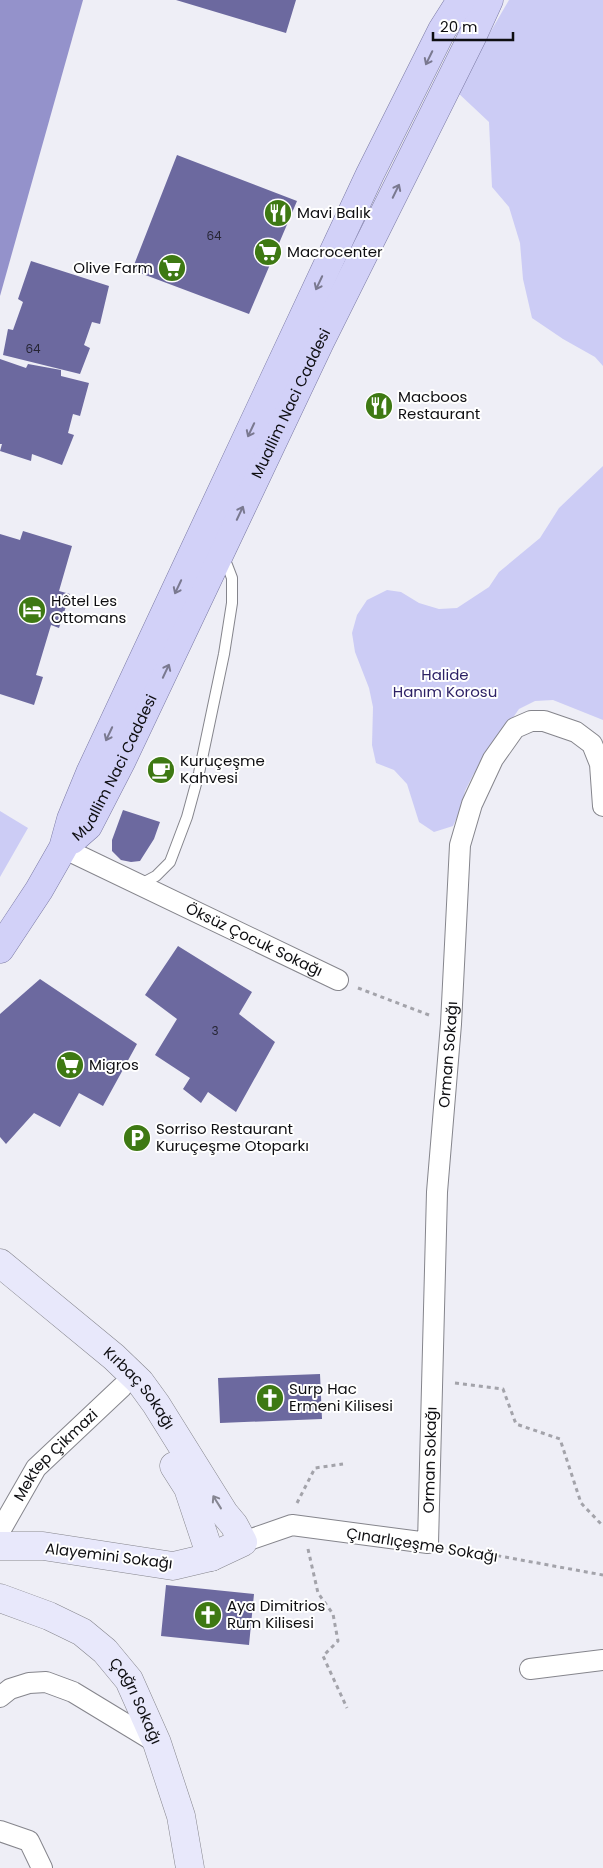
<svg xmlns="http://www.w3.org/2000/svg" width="603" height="1868" font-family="Poppins,sans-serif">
<rect width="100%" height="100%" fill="#eeeef6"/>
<path fill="#ccccf5" d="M509,0H603V366L595,357L563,339L532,318L523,279L520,243L509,207L492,187L489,122L456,91Z
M603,466V720L553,700L535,701L519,709L473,775L465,791L461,809L453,826L434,832L419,822L407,784L394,770L376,763L372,745L373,707L369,688L355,652L352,633L357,615L367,600L387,590L401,592L419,603L439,609L457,608L489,587L499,572L540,538L559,508Z
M0,811L28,828L0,877Z"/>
<path fill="#9492cb" d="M0,0H83L0,296Z"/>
<path fill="#6c699f" d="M176,0H296L286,33Z
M177,155L297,201L249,314L132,270Z
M31,261L109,286L100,324L92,322L84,345L90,348L80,374L3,355L8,329L13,330L23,302L18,299Z
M0,359L26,368L28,364L61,370V376L89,383L80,416L73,414L68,433L74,435L62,465L32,454L31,461L0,451L2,444H0Z
M23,531L72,546L59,591L70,594L59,628L51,625L36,675L43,677L34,705L0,694V534L20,540Z
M123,810L160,822L154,839L140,861L131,862L121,860L112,851V840Z
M178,946L252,992L239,1014L275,1042L236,1112L208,1092L201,1103L183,1089L190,1078L155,1055L177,1019L145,995Z
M40,979L137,1044L103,1106L79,1093L60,1127L34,1113L6,1144L0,1137V1014Z
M320,1374L322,1419L220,1423L218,1378Z
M166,1585L254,1594L249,1645L161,1636Z"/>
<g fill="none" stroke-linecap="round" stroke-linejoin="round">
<defs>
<path id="lane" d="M139,885L156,876L170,862L187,817L199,773L224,654L232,603V578L227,565L220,557"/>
<g id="street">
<path id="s1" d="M63,848L338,980"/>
<path id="s2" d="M0,1531L36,1468L122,1387"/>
<path id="s3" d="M243,1542L292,1525L428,1543L437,1192L451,1024L460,845L472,804L493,759L515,728L531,721H544L576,732L592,744L600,764L603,806"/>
<path d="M530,1669L603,1660"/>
<path d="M0,1697L10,1689L29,1683L46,1682L73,1692L157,1743"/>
<path d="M0,1831L29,1841L42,1868"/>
</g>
<g id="secondary">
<path id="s4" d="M0,1263L114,1357L140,1382L156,1404L224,1513L234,1525L243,1542L211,1557L173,1566L43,1546H0"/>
<path d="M174,1466L188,1488L211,1557"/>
<path id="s5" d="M0,1598L49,1616L82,1632L105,1651L129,1680L157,1743L181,1816L190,1868"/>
</g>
<g id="primary">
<path id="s6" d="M72,840L88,826L122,760L320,342L473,35L489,0"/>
<path d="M0,949L39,890L63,848L71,819L90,773L370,174L442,30L461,0"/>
</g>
</defs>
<use href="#lane" stroke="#85858c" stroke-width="12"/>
<use href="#street" stroke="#85858c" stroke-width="22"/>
<use href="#secondary" stroke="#85858c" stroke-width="29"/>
<use href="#primary" stroke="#7a79a4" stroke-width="29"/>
<path stroke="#a3a3aa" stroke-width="3" stroke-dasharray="4 4" stroke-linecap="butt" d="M358,988L429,1015
M455,1383L503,1389L516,1424L560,1439L581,1503L603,1526
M297,1503L315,1468L343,1464
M450,1547L603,1575
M308,1549L318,1593L333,1614L338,1641L323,1656L347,1708"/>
<use href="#lane" stroke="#fff" stroke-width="10"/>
<use href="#street" stroke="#fff" stroke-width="20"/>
<use href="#secondary" stroke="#e8e8fb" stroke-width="28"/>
<use href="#primary" stroke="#d2d1f8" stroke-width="28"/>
</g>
<defs><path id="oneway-shaft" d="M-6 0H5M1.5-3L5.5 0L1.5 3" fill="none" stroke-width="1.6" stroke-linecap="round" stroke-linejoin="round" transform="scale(1.25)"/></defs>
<g stroke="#7a7990">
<use href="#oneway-shaft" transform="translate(429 58) rotate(116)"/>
<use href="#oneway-shaft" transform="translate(396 191) rotate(-64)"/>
<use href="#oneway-shaft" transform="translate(319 283) rotate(115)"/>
<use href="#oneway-shaft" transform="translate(251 430) rotate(115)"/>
<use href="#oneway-shaft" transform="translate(240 513) rotate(-65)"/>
<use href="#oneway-shaft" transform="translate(178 587) rotate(115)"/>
<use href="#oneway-shaft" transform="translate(166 671) rotate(-65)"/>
<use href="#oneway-shaft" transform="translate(109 734) rotate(115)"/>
</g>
<use stroke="#868692" href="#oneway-shaft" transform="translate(217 1502) rotate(-122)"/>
<defs>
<symbol id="restaurant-disc" viewBox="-11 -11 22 22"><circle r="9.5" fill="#3e7913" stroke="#fff"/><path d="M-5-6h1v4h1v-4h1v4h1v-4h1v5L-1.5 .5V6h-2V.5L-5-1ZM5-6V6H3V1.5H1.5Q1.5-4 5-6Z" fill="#fff"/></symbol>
<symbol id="supermarket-disc" viewBox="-11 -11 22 22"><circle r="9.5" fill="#3e7913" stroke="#fff"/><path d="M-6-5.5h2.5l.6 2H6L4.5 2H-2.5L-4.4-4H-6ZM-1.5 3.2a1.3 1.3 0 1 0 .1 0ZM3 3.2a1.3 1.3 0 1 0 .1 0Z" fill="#fff"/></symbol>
<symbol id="hotel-disc" viewBox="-11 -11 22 22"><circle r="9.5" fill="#3e7913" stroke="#fff"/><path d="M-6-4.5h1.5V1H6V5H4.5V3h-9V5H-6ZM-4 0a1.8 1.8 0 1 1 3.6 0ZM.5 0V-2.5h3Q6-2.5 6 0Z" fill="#fff"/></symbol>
<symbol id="cafe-disc" viewBox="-11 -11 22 22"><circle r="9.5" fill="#3e7913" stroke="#fff"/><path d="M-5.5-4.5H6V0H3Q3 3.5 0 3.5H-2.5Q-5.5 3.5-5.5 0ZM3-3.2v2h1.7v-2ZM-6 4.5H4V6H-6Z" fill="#fff"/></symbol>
<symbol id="parking-disc" viewBox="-11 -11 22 22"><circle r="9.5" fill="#3e7913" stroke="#fff"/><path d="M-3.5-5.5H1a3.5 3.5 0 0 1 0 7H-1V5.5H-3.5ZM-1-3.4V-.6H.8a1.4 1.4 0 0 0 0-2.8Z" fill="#fff"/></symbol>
<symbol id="church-disc" viewBox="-11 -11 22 22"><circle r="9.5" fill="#3e7913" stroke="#fff"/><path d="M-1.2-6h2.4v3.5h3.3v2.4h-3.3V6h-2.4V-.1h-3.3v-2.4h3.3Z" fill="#fff"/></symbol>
</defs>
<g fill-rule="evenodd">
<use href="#restaurant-disc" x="262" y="197" width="32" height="32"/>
<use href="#supermarket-disc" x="252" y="236" width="32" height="32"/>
<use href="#supermarket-disc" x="156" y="252" width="32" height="32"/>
<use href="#restaurant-disc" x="363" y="390" width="32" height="32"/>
<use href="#hotel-disc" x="16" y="594" width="32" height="32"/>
<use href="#cafe-disc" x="145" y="754" width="32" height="32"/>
<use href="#supermarket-disc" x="54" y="1049" width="32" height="32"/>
<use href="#parking-disc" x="121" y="1122" width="32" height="32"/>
<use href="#church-disc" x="254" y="1382" width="32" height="32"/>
<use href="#church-disc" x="192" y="1599" width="32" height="32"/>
</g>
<g text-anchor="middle" stroke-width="4" stroke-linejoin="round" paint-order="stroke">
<g font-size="12" fill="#262534">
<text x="214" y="240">64</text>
<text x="33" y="353">64</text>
<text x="215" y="1035">3</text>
</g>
<g font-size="15" fill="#0e0e11" stroke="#fff" text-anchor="start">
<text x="297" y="218">Mavi Balık</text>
<text x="287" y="257">Macrocenter</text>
<text x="153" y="273" text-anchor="end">Olive Farm</text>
<text x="398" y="402">Macboos<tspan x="398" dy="17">Restaurant</tspan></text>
<text x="51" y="606">Hôtel Les<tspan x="51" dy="17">Ottomans</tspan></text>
<text x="180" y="766">Kuruçeşme<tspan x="180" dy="17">Kahvesi</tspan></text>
<text x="89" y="1070">Migros</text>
<text x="156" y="1134">Sorriso Restaurant<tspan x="156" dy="17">Kuruçeşme Otoparkı</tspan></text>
<text x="289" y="1394">Surp Hac<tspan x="289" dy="17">Ermeni Kilisesi</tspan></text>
<text x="227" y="1611">Aya Dimitrios<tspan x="227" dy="17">Rum Kilisesi</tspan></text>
</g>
<g font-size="15" fill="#0e0e11" stroke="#fff">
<text dy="5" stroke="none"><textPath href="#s6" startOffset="490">Muallim Naci Caddesi</textPath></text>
<text dy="5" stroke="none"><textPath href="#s6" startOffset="85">Muallim Naci Caddesi</textPath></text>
<text dy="5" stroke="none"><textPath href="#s1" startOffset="212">Öksüz Çocuk Sokağı</textPath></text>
<text dy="5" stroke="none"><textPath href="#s3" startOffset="678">Orman Sokağı</textPath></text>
<text dy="5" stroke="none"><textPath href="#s4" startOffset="188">Kırbaç Sokağı</textPath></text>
<text dy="5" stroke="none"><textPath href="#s2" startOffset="95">Mektep Çikmazi</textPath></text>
<text dy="5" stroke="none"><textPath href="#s3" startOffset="272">Orman Sokağı</textPath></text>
<text transform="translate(422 1545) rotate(9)" y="5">Çınarlıçeşme Sokağı</text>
<text transform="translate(109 1556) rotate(7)" y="5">Alayemini Sokağı</text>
<text dy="5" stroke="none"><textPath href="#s5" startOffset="178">Çağrı Sokağı</textPath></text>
</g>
<g font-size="15" fill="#2e2266" stroke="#fff">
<text x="445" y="680">Halide<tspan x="445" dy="17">Hanım Korosu</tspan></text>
</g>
</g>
<path d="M433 32v8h80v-8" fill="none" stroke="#0e0e11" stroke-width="2.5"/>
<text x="440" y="32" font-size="15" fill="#0e0e11" stroke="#ffffff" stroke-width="4" paint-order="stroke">20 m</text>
</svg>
